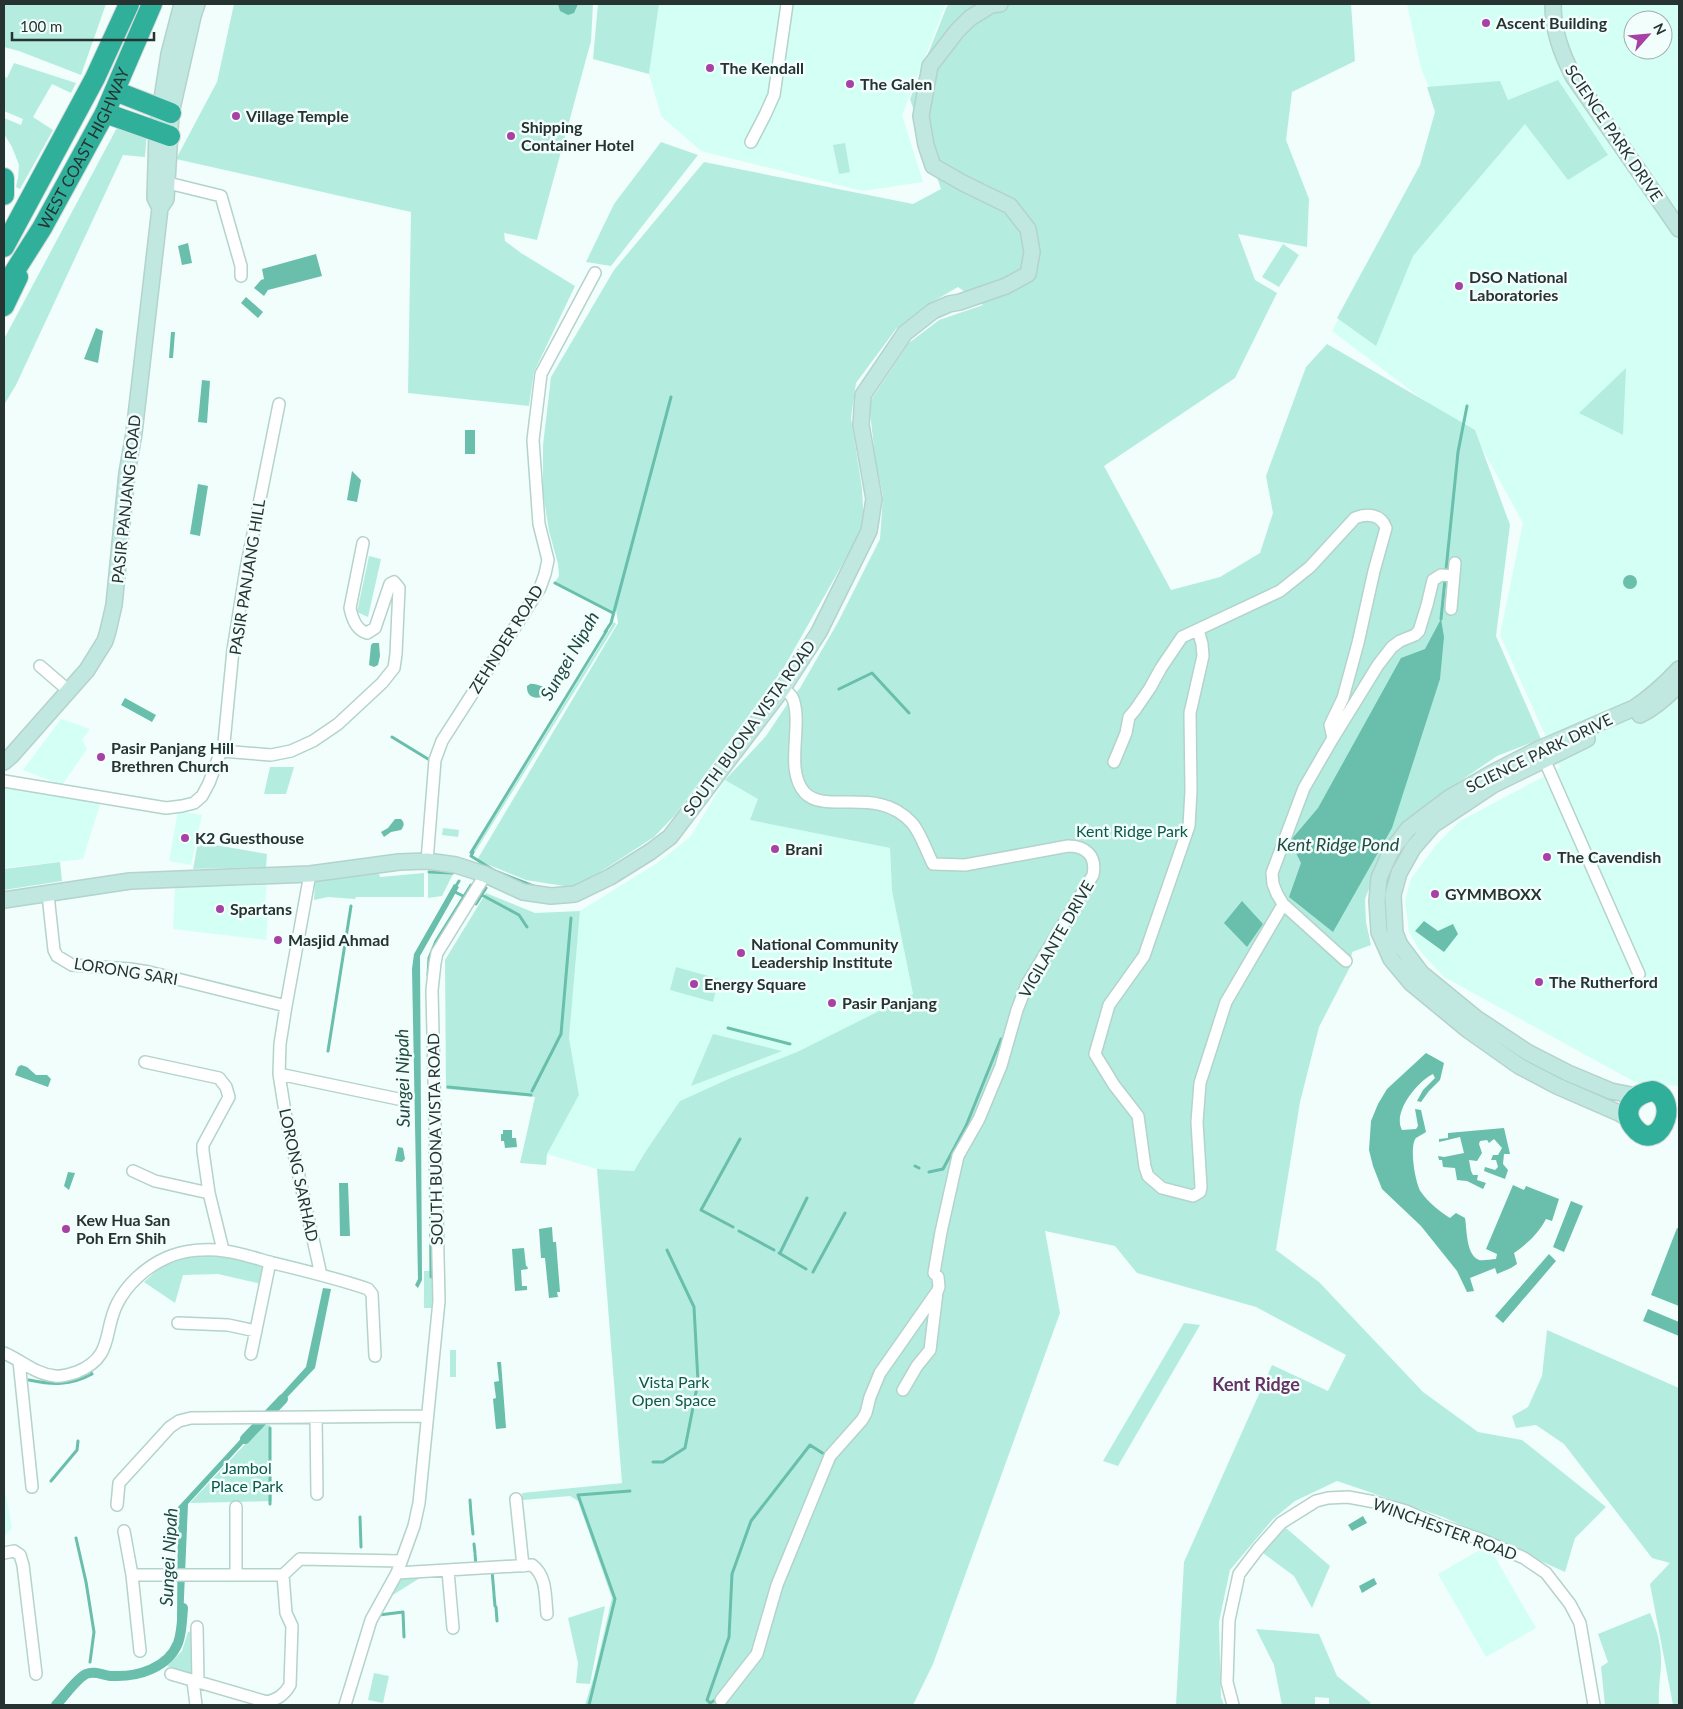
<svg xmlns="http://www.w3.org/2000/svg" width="1683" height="1709" font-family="Lato,sans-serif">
<rect width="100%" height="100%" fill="#f1fefb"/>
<path fill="#d4fff4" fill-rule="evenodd" d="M659,4H946L902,115L923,182L863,191L701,151L661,116L649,74Z
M1407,4H1679V1086L1635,1082L1444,977L1420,951L1409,932L1405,900L1411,879L1436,845L1460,821L1560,768L1500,635L1523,523L1478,441L1332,331L1433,146L1439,110L1421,68ZM1633,20H1663V50H1633Z
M61,719L90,729L82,740L87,749L62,785L23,770Z
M725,780L759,799L751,820L890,848L892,891L913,994L797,1052L733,1077L634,1171L597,1169L547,1154L579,1094L569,1038L580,911L657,863L690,837Z
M4,783L101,801L83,859L4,868Z
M178,811L202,815L191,865L169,861Z
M267,885L265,903L269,905L266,940L173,929L175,888Z
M4,1495H6L12,1528L4,1537Z
M1488,1545L1536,1628L1486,1657L1438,1574Z"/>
<path fill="#b4eddf" d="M4,4H106L81,75L19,51L4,47Z
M234,4H593L591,41L537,240L504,233L505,241L521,253L575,286L534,372L529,406L408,393L411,212L176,159L217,82Z
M598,4H659L649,74L593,59Z
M951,4H1351L1355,61L1292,92L1286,140L1309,199L1307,247L1238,234L1255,280L1277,293L1235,378L1104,466L1171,590L1220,577L1260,553L1273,513L1266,476L1306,367L1327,344L1475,430L1510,525L1496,636L1541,739L1497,756L1434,799L1387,843L1365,899L1366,922L1371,945L1352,952L1350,967L1319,1027L1300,1102L1276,1250L1319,1282L1423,1392L1478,1432L1522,1440L1606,1507L1575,1538L1565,1572L1443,1517L1337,1481L1295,1501L1273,1519L1230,1570L1219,1622L1221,1697L1224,1705H1176L1184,1562L1272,1365L1328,1391L1346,1355L1256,1307L1137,1273L1115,1246L1045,1231L1060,1313L933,1664L913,1705H585L594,1676L612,1598L578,1501L570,1496L523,1500L522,1493L623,1483H622L597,1169L634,1171L646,1151L680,1101L733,1077L797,1052L913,994L892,891L890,848L750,820L758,799L725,780L766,736L792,697L800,688L838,622L880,539L883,496L875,457L869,403L909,343L939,320L983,305L958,287L927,305L896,329L856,383L851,418L862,488L864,526L783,669L675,815L654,837L591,878L570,887L526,880L477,860L618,623L615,603L613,611H610L555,582L559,576L558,564L549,531L543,493V445L551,377L614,270L704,162L913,204L941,189L910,99L947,6Z
M14,63L76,83L71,93L52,84L33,117L53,130L20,189L16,187L18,178L19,165L12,147L4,134V118L21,125L23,119L4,111V76L7,78Z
M1558,80L1608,155L1568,180L1525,124L1413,256L1376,346L1337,318L1420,165L1435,112L1427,87L1500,81L1508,100Z
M120,122L147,130L145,157L123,155L16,385L4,405V339Z
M661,142L698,155L611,266L586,262L614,204Z
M845,143L850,172L839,174L833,145Z
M1283,244L1299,255L1279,287L1262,277Z
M1626,368L1623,435L1579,413Z
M369,556L381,559L368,617L357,612Z
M614,622L616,624L472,857L471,856Z
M270,767H294L286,794H264Z
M443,828L459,830L458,837L442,835Z
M198,842L267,854L266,867L193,869Z
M60,862L62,881L4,890V869Z
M379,873L380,877L424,873V897H356L355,899L328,897L314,900L315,881Z
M428,873L453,874L442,896L428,898Z
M486,893L535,913L580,911L569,1038L579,1095L547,1154L546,1165L520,1163L535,1097L446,1089L445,960Z
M676,967L719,979L713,1002L670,990Z
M713,1034L782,1051L691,1086Z
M227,1254L266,1265L262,1284L218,1274L183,1275L175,1303L144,1282L164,1264L193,1255Z
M424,1271H433L432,1308H424Z
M1184,1323L1200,1325L1118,1466L1103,1461Z
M1547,1330L1679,1388V1704L1673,1705L1650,1584L1670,1563L1652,1558L1564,1444L1536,1425L1516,1428L1512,1416L1528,1407L1542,1376Z
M450,1350H456V1377H450Z
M263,1425H270L272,1501L190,1503Z
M1286,1528L1330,1566L1312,1608L1294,1576L1263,1553Z
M423,1576L388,1598L399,1577Z
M605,1606L590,1684L576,1683L578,1663L568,1618Z
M1650,1613C1657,1630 1662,1647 1661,1666C1660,1680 1658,1692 1659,1705H1605L1601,1667L1608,1662L1598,1634Z
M1256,1629L1319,1634L1337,1676L1371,1703L1367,1705H1329V1698L1315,1697V1705H1282L1274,1665Z
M194,1631L195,1675L167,1666L182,1651L188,1632Z
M374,1673L389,1676L383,1703L368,1700Z"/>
<path fill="#69beac" d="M558,4H578L574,13L568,15L560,11Z
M188,243L192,263L182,265L178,246Z
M316,254L322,276L268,290L264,296L254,288L261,280L264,279L262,269Z
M246,297L263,312L258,318L241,303Z
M96,328L103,331L98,363L84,359Z
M171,332H175L173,358H169Z
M202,380L210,381L207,423L198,422Z
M465,430H475V454H465Z
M352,471L361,480L357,502L347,500Z
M198,484L208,486L200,536L190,534Z
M1623 582a7 7 0 1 1 14 0a7 7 0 1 1-14 0Z
M1441,619L1444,637L1440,679L1392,828L1333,932L1289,897L1301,863L1290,841L1318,808L1401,658L1425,649Z
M606,629L608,631L472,854L469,853Z
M373,643H379L380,656L378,665L374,667L369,665L371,645Z
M530,684C536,683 542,688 551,687V692C542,700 526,701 527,686Z
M125,698L156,715L152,722L121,705Z
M395,819H401C405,823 404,826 401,830L391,832L384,837L381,832L388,828Z
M454,884L459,887L420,956L422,1280L418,1288L415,1285L418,1279L412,969L414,954Z
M1242,901L1263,924L1247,947L1224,923Z
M1424,921L1438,931L1453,924L1458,934L1444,952L1415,931Z
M1426,1053L1444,1063L1440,1080L1429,1091L1421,1102L1417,1101L1423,1090L1435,1078L1433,1074C1418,1081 1392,1112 1402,1130L1416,1129L1418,1126L1415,1109L1421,1110L1426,1132C1423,1134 1419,1136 1416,1138C1409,1146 1415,1183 1421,1192C1428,1202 1440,1212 1450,1218L1456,1213L1465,1218C1467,1230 1466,1255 1479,1260C1484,1261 1491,1259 1496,1259L1497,1254L1486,1249L1513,1185L1524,1190L1526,1186L1559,1199L1552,1221L1546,1219C1538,1234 1528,1243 1514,1253L1517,1264L1511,1268L1497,1274L1495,1268L1470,1278L1474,1291L1467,1292L1457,1271L1421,1226L1382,1189L1373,1166L1369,1150L1371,1121L1378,1104L1387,1089Z
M21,1065L27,1067L36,1075H47L51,1079L48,1087L15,1075L18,1067Z
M1504,1128L1510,1154H1504L1503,1164L1508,1170L1505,1179L1484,1171L1485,1167L1495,1170L1498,1167L1496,1160H1491L1493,1155H1498L1502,1148L1494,1139L1489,1143L1487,1140L1480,1141L1479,1144L1482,1153L1477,1161L1469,1160L1471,1171L1473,1175H1478L1477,1180L1486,1183L1483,1189L1467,1181L1457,1180L1455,1168L1443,1167L1442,1160H1439L1438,1156L1444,1157L1464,1153L1460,1137L1439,1142V1139L1448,1138V1133Z
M503,1130H512V1138H516L517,1147L505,1148L504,1141H501V1134H503Z
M398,1147L403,1148L405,1159L402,1162L395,1161Z
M68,1172L75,1173L69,1190L64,1186Z
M339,1183H348L350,1236H340Z
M1571,1201L1583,1206L1564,1252L1553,1247Z
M552,1227L553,1242H556L560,1292H557L558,1297L549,1298L545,1258H541L539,1229Z
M1677,1228L1679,1229V1306L1651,1295Z
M524,1248L526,1266H527L528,1269L521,1270L522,1286H527V1290L515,1291L512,1249Z
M1549,1254L1556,1261L1503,1323L1495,1316Z
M323,1288L331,1289L315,1368L276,1409H268L306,1367Z
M1648,1309L1679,1322V1336L1643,1321Z
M497,1362H501L506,1428L496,1429L493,1399L496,1398L494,1382L499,1381Z
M249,1430L255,1431L188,1504L183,1621L177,1622L178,1507Z
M1363,1516L1367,1523L1352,1531L1348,1525Z
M1374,1578L1377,1584L1362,1593L1359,1586Z"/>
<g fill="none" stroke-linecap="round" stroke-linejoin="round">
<path stroke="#69beac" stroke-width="3" d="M555,583L613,613
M1441,619L1458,452L1467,406
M605,632L611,623L671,397
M839,689L872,673L909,713
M392,737L428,759
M473,852L471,856L495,871
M495,871L536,887
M429,872L453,873
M454,889L459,881
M453,891L463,896
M482,895L519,915L527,927
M476,904L486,888
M428,975L429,958L436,941L471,885
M728,1028L790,1044
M328,1051L351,906
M448,1087L531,1095
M532,1091L561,1034L571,918
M430,1149L431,1277
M915,1166L919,1168
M929,1172L943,1169L966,1126L1001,1039
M733,1227L701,1210L740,1139
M739,1231L774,1250
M779,1253L806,1269
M780,1253L807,1198
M813,1272L845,1213
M29,1380C53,1385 70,1386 92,1374L90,1371
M270,1428V1504
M653,1462H663L685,1448L698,1382L694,1307L667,1250
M51,1481L77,1450L78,1441
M470,1500L471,1514
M471,1514L472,1524
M360,1517L361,1547
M472,1524L473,1534
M76,1538L86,1582L94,1632L90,1662
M474,1544L475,1553
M475,1554L476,1566
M492,1570L494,1594
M494,1595L495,1606
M496,1607L497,1621
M379,1615L403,1612L404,1637
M717,1699L710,1703L707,1700L729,1637L732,1574L751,1521L810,1445L827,1456
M589,1705L615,1599L578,1495L630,1491"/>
<path stroke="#69beac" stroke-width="10" d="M245,1439L283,1399
M56,1705C64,1697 76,1679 86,1674C95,1670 104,1676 113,1676C138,1677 168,1668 178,1643C182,1632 182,1619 183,1608"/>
<defs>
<path id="street" d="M751,142L765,115L774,95L787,4
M160,181L221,196L241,266V276
M1451,609L1455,563
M1198,630L1202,644L1203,656L1190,713L1191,791L1189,826L1144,956L1109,1005L1095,1054L1114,1085L1138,1116L1145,1167L1148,1176L1162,1188L1193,1196L1200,1192L1201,1187L1197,1122L1200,1083L1226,1002L1281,908
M40,666L69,691
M783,688C786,691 791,694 793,699C803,726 784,770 805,793C827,815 878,785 912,823C920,832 927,852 933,864L965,865L1068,846C1085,846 1097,855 1093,875L1027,984L1017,1010L1001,1066L979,1119L958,1156L941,1232L934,1273L938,1277L939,1287L937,1292L930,1350L917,1366L903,1390
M221,751L271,755L291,751L313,741L338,724L382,683L394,668L396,654L399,588L394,582L390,584L375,628L367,633C356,630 352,618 350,608L363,543
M1544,759L1639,974
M1114,762L1126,733L1129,717L1135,710L1150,688L1161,668L1182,637L1280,591L1310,567L1355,518C1367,513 1381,514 1386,528L1374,571L1358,643L1343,698L1330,725L1333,738
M4,781L166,808L182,806L194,803L202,796L209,783L224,743L233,650L246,569L279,404
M427,861L435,760L442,741L540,588L545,574L548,560L539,524L533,440L541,374L595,273
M310,874L286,1006L280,1044L279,1074L286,1118L321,1275
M48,895L54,950L57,956L72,965L130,969L149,972L286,1006
M1346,961L1283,904L1277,894L1273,884L1272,873L1304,788L1333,738L1378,665L1392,647L1400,641L1415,635L1419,631L1427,605L1433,580L1441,575L1454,576
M145,1062L219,1078L226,1087L229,1097L203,1145V1151L209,1193L223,1250
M279,1074L403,1100
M133,1171L155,1181L209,1193
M178,1323L228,1325L256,1331
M4,1353C21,1360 35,1374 55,1376C61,1377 71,1374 77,1372C114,1357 103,1332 117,1304C127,1284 146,1267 166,1258C183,1250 207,1248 225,1251C240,1253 255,1258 269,1262C302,1270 336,1278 368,1289L372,1294L375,1356
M251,1354L270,1262
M19,1361L32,1487
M316,1417L317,1494
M516,1499L523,1566
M117,1505L119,1483L170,1427L179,1421L191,1418L427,1416
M124,1531L132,1575L140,1651
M4,1553L14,1551L20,1555L23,1565L36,1674
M448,1571L453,1628
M397,1573L532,1565C547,1576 545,1596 547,1614
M132,1575H283L300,1559L401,1561
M236,1575V1507
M197,1627L198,1682
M171,1674L267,1702C278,1699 284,1695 290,1685L292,1626L286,1613L283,1575
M193,1681L196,1705
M721,1700L757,1654L777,1585L830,1456L862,1420L866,1413L870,1397L880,1373L936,1293
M345,1705L371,1620L397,1573L414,1526L419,1503L439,1301L432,990L435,963L437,953L482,880L484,874
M1233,1705L1227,1682L1229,1620L1239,1574L1258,1549L1281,1523L1316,1501L1328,1498L1348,1497L1375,1502L1406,1511L1439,1525L1480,1539L1524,1558L1546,1573L1570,1604L1580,1623L1594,1705"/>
<path id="secondary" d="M1553,4C1553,31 1561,52 1573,76L1679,229
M160,208L155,198L157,131L169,54L182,4
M1640,715C1656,707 1667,697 1679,684
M1587,739L1493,785L1433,825L1413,848L1399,873L1393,895L1395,933L1400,945L1421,973L1476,1018L1527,1052L1568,1073L1611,1091L1636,1096
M4,762L11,756L87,670L105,641L108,631L114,605L127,473L134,433L160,208L166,199L171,113L193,16L197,4
M4,900L130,881L310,874L399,862L427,861L456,865L484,874L523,892L551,896L575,894L610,877L650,852L670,837L783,688L819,632L869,531L874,499L861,425L863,395L905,333L933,311L949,304L960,302L1006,286L1028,274L1032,252L1028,229L1010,206L963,183L933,166L926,145L921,116L930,66L957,31L970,18L991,5L1000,4
M1630,1120L1619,1113L1557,1086L1519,1066L1468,1030L1411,983L1391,959L1379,932L1377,901L1379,878L1391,851L1408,829L1429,813L1449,798L1492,773L1539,749L1634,708C1651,697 1665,684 1679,669"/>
<g id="highway">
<path d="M115,91L171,113"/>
<path d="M105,113L170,136"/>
<path d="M4,178V195"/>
<path d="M4,247L95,78L129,4"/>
<path id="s1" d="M4,288L42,228L105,113L152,4"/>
<path d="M4,306L18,277"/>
<path d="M1653,1091C1683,1101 1657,1158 1633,1126C1620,1108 1636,1093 1653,1091Z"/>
</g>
</defs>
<use href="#street" stroke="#b3d3cb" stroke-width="14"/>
<use href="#secondary" stroke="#b3d3cb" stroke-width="18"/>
<use href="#highway" stroke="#d8dada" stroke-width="22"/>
<use href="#street" stroke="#fff" stroke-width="11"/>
<use href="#secondary" stroke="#c1e7e1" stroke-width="15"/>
<use href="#highway" stroke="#30af9a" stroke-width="20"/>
</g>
<g fill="#a841a5" stroke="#f1fefb" stroke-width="2">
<circle cx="1486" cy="23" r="5"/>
<circle cx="710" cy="68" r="5"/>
<circle cx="850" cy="84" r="5"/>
<circle cx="236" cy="116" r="5"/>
<circle cx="511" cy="136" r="5"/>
<circle cx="1459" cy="286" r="5"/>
<circle cx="101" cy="757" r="5"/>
<circle cx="185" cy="838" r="5"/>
<circle cx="775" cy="849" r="5"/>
<circle cx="1547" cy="857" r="5"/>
<circle cx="1435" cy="894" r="5"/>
<circle cx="220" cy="909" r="5"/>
<circle cx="278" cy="940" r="5"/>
<circle cx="741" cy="953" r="5"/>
<circle cx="1539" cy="982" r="5"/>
<circle cx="694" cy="984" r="5"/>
<circle cx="832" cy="1003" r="5"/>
<circle cx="66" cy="1229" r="5"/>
</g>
<g text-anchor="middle" stroke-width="5" stroke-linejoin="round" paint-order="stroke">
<g font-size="16" font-weight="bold" fill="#263330" stroke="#f1fefb" text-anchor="start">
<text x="1496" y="29">Ascent Building</text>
<text x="720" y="74">The Kendall</text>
<text x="860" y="90">The Galen</text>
<text x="246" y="122">Village Temple</text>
<text x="521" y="133">Shipping<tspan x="521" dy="18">Container Hotel</tspan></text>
<text x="1469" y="283">DSO National<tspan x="1469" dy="18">Laboratories</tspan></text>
<text x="111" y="754">Pasir Panjang Hill<tspan x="111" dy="18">Brethren Church</tspan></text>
<text x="195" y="844">K2 Guesthouse</text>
<text x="785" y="855">Brani</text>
<text x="1557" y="863">The Cavendish</text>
<text x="1445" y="900">GYMMBOXX</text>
<text x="230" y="915">Spartans</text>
<text x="288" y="946">Masjid Ahmad</text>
<text x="751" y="950">National Community<tspan x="751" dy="18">Leadership Institute</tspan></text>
<text x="1549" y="988">The Rutherford</text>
<text x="704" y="990">Energy Square</text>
<text x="842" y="1009">Pasir Panjang</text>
<text x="76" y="1226">Kew Hua San<tspan x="76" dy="18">Poh Ern Shih</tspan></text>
</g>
<g font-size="16" fill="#263330" stroke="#f1fefb">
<text transform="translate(1614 133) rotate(56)" y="6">SCIENCE PARK DRIVE</text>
<text dy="6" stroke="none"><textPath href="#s1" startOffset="161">WEST COAST HIGHWAY</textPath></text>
<text transform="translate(126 499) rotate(-84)" y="6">PASIR PANJANG ROAD</text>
<text transform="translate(247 577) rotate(-81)" y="6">PASIR PANJANG HILL</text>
<text transform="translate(506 639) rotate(-58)" y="6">ZEHNDER ROAD</text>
<text transform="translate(749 728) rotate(-54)" y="6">SOUTH BUONA VISTA ROAD</text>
<text transform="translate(1539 753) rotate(-26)" y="6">SCIENCE PARK DRIVE</text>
<text transform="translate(1056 939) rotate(-60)" y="6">VIGILANTE DRIVE</text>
<text transform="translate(126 971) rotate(9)" y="6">LORONG SARI</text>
<text transform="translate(435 1139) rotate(-91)" y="6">SOUTH BUONA VISTA ROAD</text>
<text transform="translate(299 1175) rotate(78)" y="6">LORONG SARHAD</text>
<text transform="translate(1445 1529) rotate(20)" y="6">WINCHESTER ROAD</text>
</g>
<g font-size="16" fill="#0d574b" stroke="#f1fefb">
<text x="1132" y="837">Kent Ridge Park</text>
<text x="674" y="1388">Vista Park<tspan x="674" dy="18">Open Space</tspan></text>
<text x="247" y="1474">Jambol<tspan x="247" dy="18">Place Park</tspan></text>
</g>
<g font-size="18" font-style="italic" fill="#224a41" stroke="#f1fefb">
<text transform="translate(570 656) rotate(-60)" y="6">Sungei Nipah</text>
<text x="1338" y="851">Kent Ridge Pond</text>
<text transform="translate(403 1078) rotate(-91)" y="6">Sungei Nipah</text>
<text transform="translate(169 1557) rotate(-87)" y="6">Sungei Nipah</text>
</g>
<g font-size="18" font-weight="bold" fill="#663364" stroke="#f1fefb">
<text x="1256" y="1391">Kent Ridge</text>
</g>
</g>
<rect width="1683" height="1709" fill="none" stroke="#263330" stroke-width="10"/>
<g transform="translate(1648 35) rotate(63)"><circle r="24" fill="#f1fefb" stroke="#a0adaa"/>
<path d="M0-4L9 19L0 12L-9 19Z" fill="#a841a5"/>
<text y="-8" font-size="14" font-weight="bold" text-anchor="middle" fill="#263330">N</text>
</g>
<path d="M12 32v8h142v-8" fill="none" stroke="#263330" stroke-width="2.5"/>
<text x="20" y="32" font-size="15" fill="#263330" stroke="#f1fefb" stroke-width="4" paint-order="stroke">100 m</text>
</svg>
